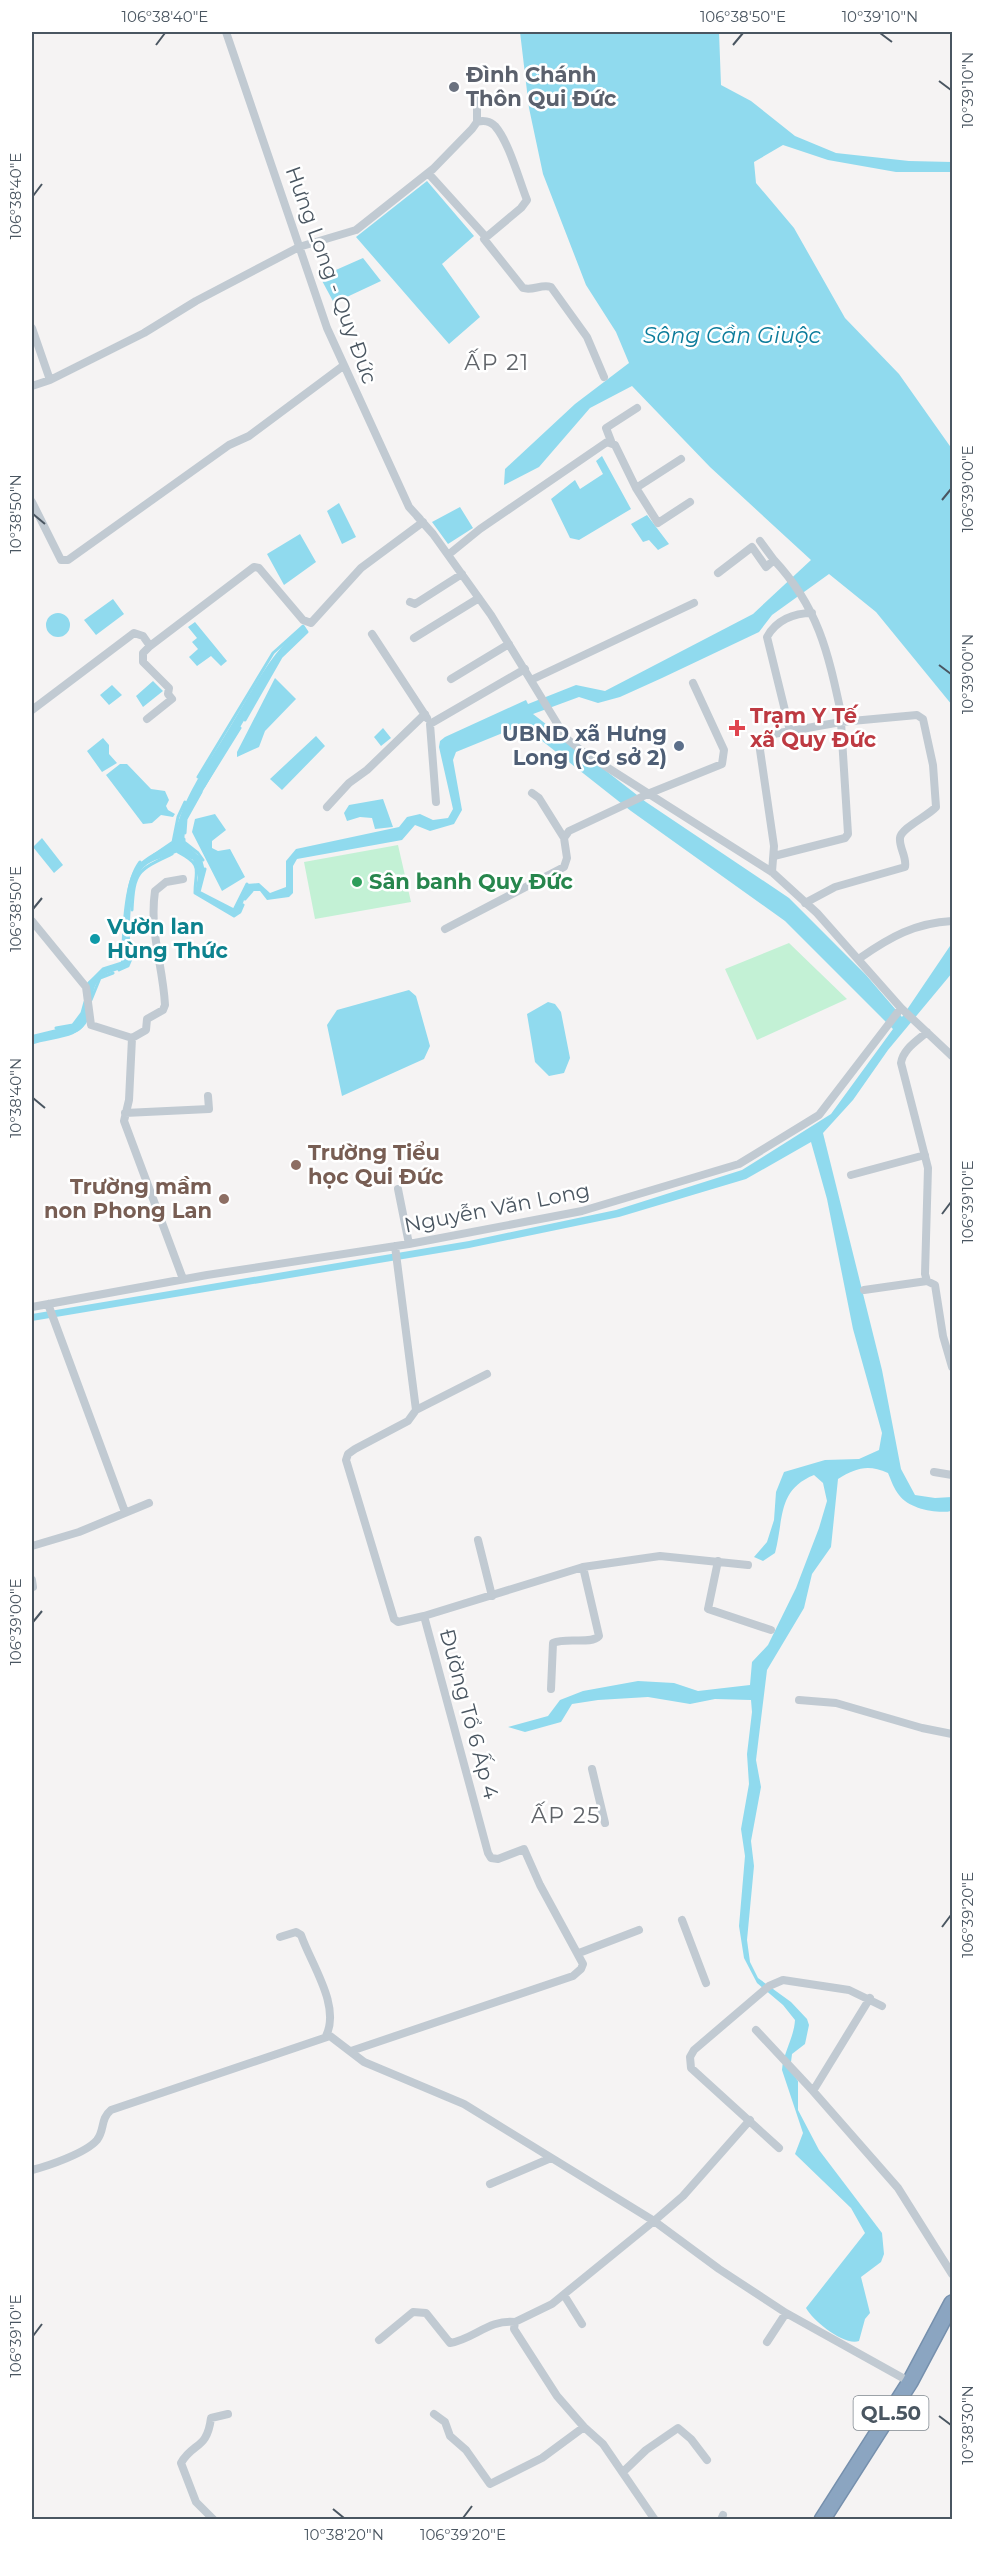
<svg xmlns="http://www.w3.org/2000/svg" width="984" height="2551" font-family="Montserrat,sans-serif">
<rect width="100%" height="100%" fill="#f5f3f3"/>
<path fill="#c3f1d5" d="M398,845L411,902L315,919L304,862Z
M789,943L847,999L757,1040L725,969Z"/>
<path fill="#90daee" d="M520,32H719L721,85L751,101L795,136L836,153L909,161L952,162V172H896L828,160L783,145L754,162L756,183L794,228L845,318L899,374L952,449V705L876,612L829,574L772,615L759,632L662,678L620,697L598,703L579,697L533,714L646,802L789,898L866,975L902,1017L952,943V973L888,1050L853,1100L823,1133L882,1370L901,1469L915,1495L935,1498L952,1497V1511C937,1514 909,1509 899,1495C894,1489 891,1480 888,1473C868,1464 856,1468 838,1479L831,1547L812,1574L804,1608L767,1670L756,1760L761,1787L751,1841L754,1866L747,1940L750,1962L758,1978L791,2002L807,2019L809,2025L805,2044L792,2054L790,2070L798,2081V2110L819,2150L882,2233L884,2254L881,2262L861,2277L870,2313L865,2319L859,2341C844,2346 813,2321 806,2308L865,2233L851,2208L795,2154L803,2133L782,2070C783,2053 794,2038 795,2020L783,2005L757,1983L744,1958L739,1926L745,1856L741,1829L749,1784L747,1754L752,1712L751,1700L715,1699L690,1704L648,1697L598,1700L572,1704L561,1722L525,1732L508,1727L548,1716L560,1700L583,1691L638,1681L674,1683L698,1691L750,1685L752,1662L768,1645L796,1588L819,1528L827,1501L823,1483L814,1475C777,1490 784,1519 775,1553L763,1561L754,1557L767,1542L774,1520L776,1492L784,1472L825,1460L859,1459L879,1450L882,1433L853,1329L827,1199L811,1142L746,1179L619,1217L469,1248L32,1321V1314L469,1241L616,1210L742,1170L831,1114L893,1029L785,921L631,811L522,725L456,752L453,760L462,810L454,824L430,831L415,825L402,840L297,859L293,866V893L289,897L267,900L260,891H252L244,900L240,912L234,916L195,893L198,877L193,860L178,852C167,857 152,859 144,867C128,882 129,937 131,959L128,966C120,970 108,972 102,977C87,989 95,1016 81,1029C73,1037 44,1039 32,1043V1035L73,1025L82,1012L88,982L103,969L122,963C125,955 122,948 124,940C128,917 121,879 141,862C150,854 163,849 173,842C183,794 206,768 230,727C253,690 269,654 303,626L307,632L281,657L186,820L184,842L202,859L205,871L199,892L234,910L247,884L259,883L270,893L286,887V861L296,849L399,827L407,817L420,814L433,820L448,818L453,809L439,747L440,741L445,737L526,700L528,704L576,685L605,691L753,614L811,560L710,467L632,386L590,408L539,467L504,485L505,469L575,404L629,363L616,332L586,285L543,174L529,108Z
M427,181L474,236L442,264L480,317L449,344L356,237Z
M363,258L381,281L334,303L320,277Z
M602,456L631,509L579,540L570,538L551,499L575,480L580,489L603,474L596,461Z
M339,503L356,537L342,544L327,511Z
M460,507L473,528L448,544L432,522Z
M647,515L669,544L658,550L649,540L643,542L631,524Z
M300,534L316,562L284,585L267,554Z
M113,599L124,614L96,635L84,620Z
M46 625a12 12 0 1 1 24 0a12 12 0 1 1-24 0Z
M195,622L227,661L221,666L211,656L197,666L189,657L198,649L192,642L197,638L188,627Z
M275,678L296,699L265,731L259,747L237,757V752Z
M153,681L163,691L143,707L136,696Z
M112,685L122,695L109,705L100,695Z
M383,728L391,738L381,746L374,737Z
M316,736L325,746L282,790L270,779Z
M103,738L109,745V754L117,763L102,772L87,751Z
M120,764H127L151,789L165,791L169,800L166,806L168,810L175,814L173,817L161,815L152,823L143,824L106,775Z
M383,799L393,827L375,829L372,818L360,817L347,821L344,813L349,805Z
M215,814L226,830L212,841V848L218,851L230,849L245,877L222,891L192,832L195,819Z
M42,838L63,865L54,873L33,847Z
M409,990L416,996L430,1046L424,1059L342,1096L327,1025L337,1010Z
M548,1002L555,1004L561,1012L570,1058L564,1073L549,1076L535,1062L527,1014Z"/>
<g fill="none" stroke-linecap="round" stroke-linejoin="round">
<path stroke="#90daee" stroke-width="3" d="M198,777L273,653L303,626L307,632L281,657L245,720
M204,786L240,728
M185,833L186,819L201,792
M184,839V842L198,853L203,860
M178,852C204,866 195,869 195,893L234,916L240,912L243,905
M154,855L173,842L178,817L185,802
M205,869L199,892L234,910L247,884L252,891L245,899
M132,910C134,871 138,870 172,854
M119,970L128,966L131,959L129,941
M88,984L103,969L122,963C125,956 123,952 123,945C124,922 126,880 140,862
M91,1000L100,978L113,973
M56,1028L73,1025L82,1013L85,1002
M32,1043C51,1036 78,1039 87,1019"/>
<defs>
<path id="highway" d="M822,2520L910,2382L952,2303"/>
</defs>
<use href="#highway" stroke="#7690ad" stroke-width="18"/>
<path stroke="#c1cad2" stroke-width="8" d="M226,32L327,328L409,507L420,519
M477,122C483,120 490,121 495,126C509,142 519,180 527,200L521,208L484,239L523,288C533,291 541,284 551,287L587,337L604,377
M428,173L485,236
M32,328L50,380
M32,386L50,380L144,333L196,301L299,247L356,230L433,169L472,129L477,122V99
M611,441L606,428L637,408
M636,488L681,459
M32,502L61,560H68L229,445L249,436L343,366
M417,516L433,534L491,615L566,738L583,752L772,872L817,913L901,1008L952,1056
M760,541L774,560
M448,555L480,529L607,442L615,445L636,488L658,523L690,502
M718,573L752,547L766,567L774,560C818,607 828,652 841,713V722L768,735L762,740L760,750L774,846L772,872
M410,602L415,604L462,574
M372,634L427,718
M414,638L479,598
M451,679L509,644
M531,680L694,603
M32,710L134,633L143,636L150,646L254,567L259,568L303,620L311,623L361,568L423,522
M147,719L172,699L168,694L169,688L143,662V653L150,646
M790,731L767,637C776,620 794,613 812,613
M532,793L539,798L564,838
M436,802L430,724L525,669
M327,807L349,783L367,770L425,714
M774,856L845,838L848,834L841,722L917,715L923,719L933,765L936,807C928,816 901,828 900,838C899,848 907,857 905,867L835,887L805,903
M32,921L86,987L91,1025L132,1038L129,1100L124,1121L183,1279
M445,929L564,867L567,858L564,838L569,831L650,793L722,764L724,750L693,683
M860,958C890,937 915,923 952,921
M927,1032C917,1041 903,1049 901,1063L928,1168L925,1274L927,1281L935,1285L943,1336L952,1367
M132,1038L146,1030L147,1019L163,1010L165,1005C163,965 149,932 155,891L166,882L183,879
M125,1113L209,1109L208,1096
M851,1175L925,1155
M398,1189L409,1244
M395,1246L416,1410L408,1421L355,1449L348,1454L346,1460L394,1619L398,1622L424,1616L583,1567L660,1556L748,1565
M864,1290L927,1281
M48,1304L125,1512
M32,1307L207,1275L409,1244L582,1211L739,1164L819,1115L901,1008
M416,1410L487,1374
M934,1472L952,1475
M478,1540L492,1596
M32,1546L79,1532L149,1503
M718,1561L708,1609L771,1630
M32,1580L33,1587
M551,1689L553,1643C567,1637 591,1645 599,1636L583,1567
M799,1700L836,1703L922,1728L952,1734
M592,1769L605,1823
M682,1920L706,1983
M280,1937L296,1932L301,1935C311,1964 341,2006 326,2036
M579,1953L639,1930
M870,1998L813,2091L898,2188L952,2274
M756,2030L813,2091
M351,2051L573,1976L581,1969L583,1964L540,1885L524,1849L498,1859L491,1858L488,1853L424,1616
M779,2148L691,2068L690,2057L694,2050L769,1986L783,1980L849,1990L882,2006
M32,2170C48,2166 86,2153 97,2140C105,2130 100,2119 111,2110L330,2036L364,2062L464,2104L654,2221L719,2269L786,2313L910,2382
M490,2184L551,2158
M564,2295L582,2324
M379,2340L413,2312L426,2313L450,2343C474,2339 489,2319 515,2322
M767,2342L786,2313
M434,2414L445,2422L450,2436L466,2450L490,2484L542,2458L584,2427
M623,2472L646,2450L678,2428L691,2439L707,2460
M214,2520L196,2502L181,2463C193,2442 207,2450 211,2418L228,2414
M655,2520L603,2444L584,2427L557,2396L514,2329L515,2322L552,2304L654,2221L683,2196L750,2120
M721,2520L723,2515"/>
<use href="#highway" stroke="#8ba5c1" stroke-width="15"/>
</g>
<path fill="none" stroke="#4a5661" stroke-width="2" d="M880,33L892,42M156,45L165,33M733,45L743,33M939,81L951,90M33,196L42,184M942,500L951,489M33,514L45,524M939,665L951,674M33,909L42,898M33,1098L45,1108M942,1214L951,1202M33,1622L42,1611M942,1927L951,1915M33,2336L42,2324M939,2416L951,2425M333,2509L344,2518M463,2518L472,2506"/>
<circle fill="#6b7280" stroke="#fff" stroke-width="2" cx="454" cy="87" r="6"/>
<path fill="#e0444e" stroke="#fff" stroke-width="2" d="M734 719h6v6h6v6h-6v6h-6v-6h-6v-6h6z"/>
<circle fill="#5c6f8a" stroke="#fff" stroke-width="2" cx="679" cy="746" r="6"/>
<circle fill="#2e9e5b" stroke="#fff" stroke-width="2" cx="357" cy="882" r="6"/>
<circle fill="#0f9aa8" stroke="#fff" stroke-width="2" cx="95" cy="939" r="6"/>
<g fill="#8d6e63" stroke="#fff" stroke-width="2">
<circle cx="296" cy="1165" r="6"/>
<circle cx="224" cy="1199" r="6"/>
</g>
<g text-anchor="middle" stroke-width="5" stroke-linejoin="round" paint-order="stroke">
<rect fill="#fff" stroke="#808990" stroke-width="1.5" x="853.5" y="2396" width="75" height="34" rx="4.5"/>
<g font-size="20" font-weight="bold" fill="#4a5661">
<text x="891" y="2420">QL.50</text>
</g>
<g font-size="21" font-weight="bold" fill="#5b616d" stroke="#fff" text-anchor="start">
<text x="466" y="82">Đình Chánh<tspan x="466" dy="24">Thôn Qui Đức</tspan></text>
</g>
<g font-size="21" fill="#4a5661" stroke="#fff">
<text transform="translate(331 275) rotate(70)" y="7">Hưng Long - Quy Đức</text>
<text transform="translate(497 1208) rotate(-11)" y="7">Nguyễn Văn Long</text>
<text transform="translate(469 1714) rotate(75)" y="7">Đường Tổ 6 Ấp 4</text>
</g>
<g font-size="21" font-weight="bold" fill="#be3a42" stroke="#fff" text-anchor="start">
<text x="750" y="723">Trạm Y Tế<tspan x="750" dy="24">xã Quy Đức</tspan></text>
</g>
<g font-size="21" font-weight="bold" fill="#4e5e75" stroke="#fff" text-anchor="end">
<text x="667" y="741">UBND xã Hưng<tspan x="667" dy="24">Long (Cơ sở 2)</tspan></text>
</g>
<g font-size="21" font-weight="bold" fill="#27864d" stroke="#fff" text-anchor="start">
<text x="369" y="889">Sân banh Quy Đức</text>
</g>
<g font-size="21" font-weight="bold" fill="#0d838f" stroke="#fff" text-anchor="start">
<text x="107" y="934">Vườn lan<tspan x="107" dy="24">Hùng Thức</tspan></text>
</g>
<g font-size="21" font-weight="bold" fill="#785e54" stroke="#fff" text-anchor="start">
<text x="308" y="1160">Trường Tiểu<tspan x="308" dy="24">học Qui Đức</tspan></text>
<text x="212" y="1194" text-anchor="end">Trường mầm<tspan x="212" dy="24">non Phong Lan</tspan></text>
</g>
<g font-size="22" font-style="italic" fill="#0c7c9b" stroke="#fff">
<text x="732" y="343">Sông Cần Giuộc</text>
</g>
<g font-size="22" letter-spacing="1.5" fill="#5f6368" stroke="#fff">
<text x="497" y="370">ẤP 21</text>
<text x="566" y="1823">ẤP 25</text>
</g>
</g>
<rect width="984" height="2551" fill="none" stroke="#ffffff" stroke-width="66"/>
<rect x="33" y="33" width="918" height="2485" fill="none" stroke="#4a5661" stroke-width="2"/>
<g font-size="15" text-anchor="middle" fill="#4a5661">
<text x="165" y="22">106°38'40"E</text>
<text x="743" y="22">106°38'50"E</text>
<text x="880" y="22">10°39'10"N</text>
<text transform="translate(968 90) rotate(-90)" y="5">10°39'10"N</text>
<text transform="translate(16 196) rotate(-90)" y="5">106°38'40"E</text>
<text transform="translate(968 489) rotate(-90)" y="5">106°39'00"E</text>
<text transform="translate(16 514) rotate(-90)" y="5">10°38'50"N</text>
<text transform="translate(968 674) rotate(-90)" y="5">10°39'00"N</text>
<text transform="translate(16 909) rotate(-90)" y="5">106°38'50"E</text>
<text transform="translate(16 1098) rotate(-90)" y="5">10°38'40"N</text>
<text transform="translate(968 1202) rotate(-90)" y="5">106°39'10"E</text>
<text transform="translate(16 1622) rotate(-90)" y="5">106°39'00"E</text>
<text transform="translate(968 1915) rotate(-90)" y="5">106°39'20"E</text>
<text transform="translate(16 2336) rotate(-90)" y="5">106°39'10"E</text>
<text transform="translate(968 2425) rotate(-90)" y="5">10°38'30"N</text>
<text x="344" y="2540">10°38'20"N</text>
<text x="463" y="2540">106°39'20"E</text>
</g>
</svg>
